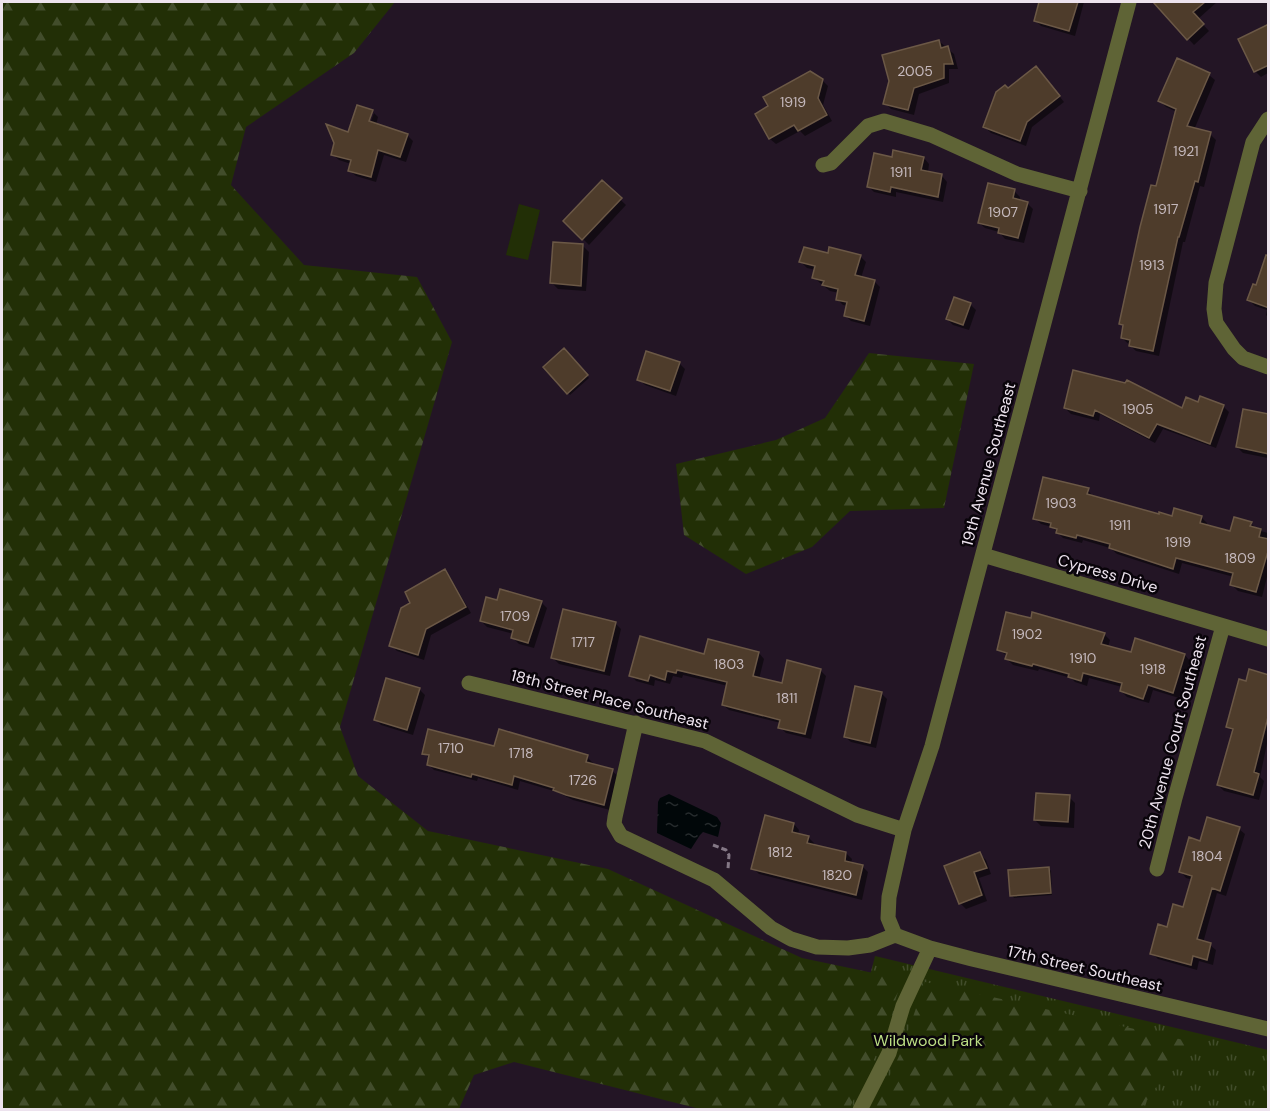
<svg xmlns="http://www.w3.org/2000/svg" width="1270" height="1111" font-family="'DM Sans',sans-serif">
<defs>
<pattern id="grass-tufts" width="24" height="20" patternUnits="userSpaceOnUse" patternTransform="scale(1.5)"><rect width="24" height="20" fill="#222f06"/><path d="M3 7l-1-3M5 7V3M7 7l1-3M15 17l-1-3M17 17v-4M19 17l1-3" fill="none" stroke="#424d2b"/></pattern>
<pattern id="forest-firs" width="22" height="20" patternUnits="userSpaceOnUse" patternTransform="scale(1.5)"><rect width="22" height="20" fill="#222f06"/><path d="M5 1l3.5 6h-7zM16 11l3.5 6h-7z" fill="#424d2b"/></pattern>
<pattern id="water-ripples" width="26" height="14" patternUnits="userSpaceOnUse" patternTransform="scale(1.5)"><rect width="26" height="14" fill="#010709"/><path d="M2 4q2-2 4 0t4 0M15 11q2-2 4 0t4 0" fill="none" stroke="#262b2d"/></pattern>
</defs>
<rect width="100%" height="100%" fill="#231525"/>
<path fill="url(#grass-tufts)" d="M875,956L1268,1050V1109L836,1110Z"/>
<path fill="url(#forest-firs)" d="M2,2H395L354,53L246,127L231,185L304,265L417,277L452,342L340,727L358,776L428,831L608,869L802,958L902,979L882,1043L849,1109H700L514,1062L474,1075L459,1109H2Z
M869,353L974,364L944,508L850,511L812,547L746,574L684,535L676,464L776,440L825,418Z
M925,982L1188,1041L1141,1109H874L901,1052Z"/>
<path fill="#222f06" d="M519,204L540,210L528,260L506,255Z"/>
<path fill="url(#water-ripples)" d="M669,794L717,817L721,823L718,837L703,832L700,835L691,849L657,833L658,802L660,798Z"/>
<path fill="#0007" d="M1041,2H1084L1075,36L1041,26L1035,20Z
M1162,2H1217L1198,19L1209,31L1194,45L1158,5Z
M1268,29V73L1261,77L1255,71Z
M939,41L954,54L958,69H949V83L919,94L914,115L891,109L885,103Z
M1178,60L1209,75L1215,80L1194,130L1210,134L1216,140L1204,187L1200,186L1185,242H1183L1159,356L1136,351L1122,338L1124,327L1121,324L1177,112L1166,107L1160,101Z
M1042,74L1064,102L1032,127L1026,146L991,133L985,127L1008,90Z
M822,80L828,86L823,105L832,121L805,136L800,131L776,144L770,139L757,114Z
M358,107L374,113H371L366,128L368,129L374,113L378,117L376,125L407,135L413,141L406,162L384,155L376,182L356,176L350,171L351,164L339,160L333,155L336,143L332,128L349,133Z
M924,158L929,164L928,173L942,176L947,182L943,202L896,192V197L874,192L868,186L893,159Z
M602,182L626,205L589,245L565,221Z
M1014,191L1020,197L1019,201L1027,203L1033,209L1024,243L1005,239L999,232L985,228L979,223Z
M583,246L589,252L586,291L558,289L552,283Z
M829,255L860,256L866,262L861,278L874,281L880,287L870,326L851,321L845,315L848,306L843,305L837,299L839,293L830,291L820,283L814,277L816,270L807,268L801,262Z
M1268,268V317L1266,315L1267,310L1255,306L1249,300Z
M970,304L976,310L969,330L953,325L947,319Z
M564,350L589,378L570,395L545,367Z
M679,363L685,369L676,396L645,385L639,379Z
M1126,385L1183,410L1199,404L1223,406L1229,412L1216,448L1163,429L1155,443L1100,414L1099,421L1071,414L1065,408Z
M1268,416V458L1243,453L1237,447Z
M1088,490L1093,497L1173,518L1201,517L1207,523L1206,526L1231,533L1251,523L1257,530L1268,533V573L1262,597L1238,591L1232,585L1234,577L1182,563L1179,574L1117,554L1110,548L1083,540L1082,543L1063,538L1052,527L1041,524L1035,518Z
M445,571L450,577L471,613L431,635L424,660L397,651L391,645L412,603Z
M498,602H541L547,608L534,648L519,644L513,638L514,634L487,627L481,621Z
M615,623L621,629L610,676L559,664L553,658Z
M1104,634L1110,640L1108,647L1132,654L1185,655L1190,661L1179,698L1153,690L1149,703L1127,697L1121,691L1122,687L1089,678L1087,686L1075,682L1071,678L1039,669L1038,671L1013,665L1007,659V656L999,650Z
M759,653L764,659L759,679L783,685L820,670L826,676L811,739L786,733L780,727L781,723L729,710L723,705L728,686L683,675L682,678L673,676L670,684L655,680L654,686L636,681L631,675L705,656Z
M1268,676V739L1260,777L1264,781L1259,800L1224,791L1218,785L1233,732L1227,726L1247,682Z
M419,689L425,695L413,735L381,725L375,719Z
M881,693L887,699L876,748L851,742L845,737Z
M495,748L587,757L593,763L592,765L612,771L618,776L610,810L573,800L557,792L520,781L518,790L478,778L477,781L434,770L429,765L430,759L424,753Z
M1069,797L1075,803L1074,828L1041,826L1035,820Z
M794,824L799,830L798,835L808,837L814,843L813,846L846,853L852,859L851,864L862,866L868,872L862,900L759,874L753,868Z
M1239,829L1245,834L1226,896L1217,893L1203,943L1210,945L1216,950L1213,965L1199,961L1197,970L1158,959L1152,953L1184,909L1193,880L1186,878L1181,872L1201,842Z
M980,854L986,860L991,874L979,878L987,901L966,909L960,903Z
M1048,868L1051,871L1052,895L1014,898L1012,895Z"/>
<path fill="#4e3c2b" stroke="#6b5846" stroke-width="1.5" d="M1039,2H1078L1069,31L1034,21Z
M1153,2H1205L1193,12L1204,24L1187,40Z
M1269,24V65L1254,72L1238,39Z
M939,40L941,48L948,46L953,64H944V78L914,88L908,110L883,104L889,81L882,55Z
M1177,58L1210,73L1187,126L1211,132L1198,182L1195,181L1179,237H1178L1153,351L1129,346L1130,340L1121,338L1123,325L1119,324L1140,227L1151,185L1156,186L1176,109L1158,101Z
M1036,66L1060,96L1027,122L1020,141L983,127L996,92L1005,85L1008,88Z
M810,71L823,79L818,98L827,115L798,131L794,125L769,139L755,114L768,106L763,97Z
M357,105L373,110L369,121L408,134L400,157L378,150L371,177L348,171L351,160L331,155L334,143L326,124L348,132Z
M893,150L924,157L921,170L942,174L938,197L891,187L890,192L867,187L874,153L892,157Z
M602,180L622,198L582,240L563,221Z
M988,183L1015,189L1013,198L1028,202L1018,238L998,233L999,228L978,223Z
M553,242L583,244L581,286L550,283Z
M804,247L828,253L829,247L861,255L855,275L875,280L864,321L844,316L847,302L836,300L838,289L822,285L824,281L812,278L815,266L799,262Z
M1266,255L1269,256V308L1247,300L1253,284L1256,285Z
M954,297L971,303L963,325L946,319Z
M564,348L588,375L567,394L543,367Z
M646,351L680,362L670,391L637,380Z
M1073,370L1125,383L1127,380L1182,408L1186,397L1198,402L1200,396L1224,405L1210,444L1157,424L1149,438L1095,410L1093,416L1064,408Z
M1243,409L1269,414V454L1236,447Z
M1043,477L1089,488L1087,494L1159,514V512L1172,516L1174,508L1202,516L1200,523L1230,531L1234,517L1252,522L1250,526L1261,529L1259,537L1269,539V548L1256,592L1230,585L1233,573L1176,558L1173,569L1109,548L1110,544L1077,535L1076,538L1056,533L1057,529L1050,527L1051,523L1033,519Z
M445,569L466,607L426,629L418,655L389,646L401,608L410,603L405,592Z
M500,589L542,601L528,643L511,638L513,630L480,621L486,597L497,600Z
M563,609L616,622L604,671L551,658Z
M1006,612L1031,618L1032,612L1105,633L1101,644L1131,652L1135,638L1185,654L1173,693L1148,685L1143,699L1120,691L1122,683L1083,673L1081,681L1068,677L1069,674L1033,664L1032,666L1005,659L1007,653L997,650Z
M640,636L704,654L708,639L759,652L753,676L782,683L787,660L821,669L805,734L778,728L780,720L722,705L727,682L677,670L676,673L667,671L665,680L650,675L648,681L629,676Z
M1249,669L1269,675V713L1254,772L1259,774L1253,795L1217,785L1233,729L1226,727L1239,679L1246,681Z
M386,678L420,688L407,730L374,720Z
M855,686L882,692L870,743L844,737Z
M428,729L494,746L499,729L588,755L586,762L613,769L604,805L566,795L553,790L554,788L514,776L512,785L472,774L471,777L427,765L429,755L422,754Z
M1036,793L1070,795L1068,822L1034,820Z
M765,815L794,823L792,832L809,836L807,843L846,852L845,861L863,865L856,895L751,869Z
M1207,817L1240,827L1220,891L1212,888L1197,939L1211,943L1207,960L1193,956L1191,965L1150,954L1158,924L1167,927L1173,904L1183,907L1192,876L1179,872L1189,837L1200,841Z
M980,852L987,868L974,872L982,895L959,904L944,866Z
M1049,867L1051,893L1010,896L1008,870Z"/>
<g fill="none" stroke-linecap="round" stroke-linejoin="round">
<path stroke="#847886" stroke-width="3" stroke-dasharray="6 3" stroke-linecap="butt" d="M713,845L726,850L729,855L728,869"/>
<path stroke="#5f6436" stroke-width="15" d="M1268,119L1253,142L1216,283L1214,309L1216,323L1234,349L1243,358L1268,367
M823,165L831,163L868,126L884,121L931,135L1017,174L1080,191
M983,555L1268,639
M469,683L705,741L857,815L904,830
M636,723L615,817L614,824L621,836L714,880L771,928L791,939L817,947L848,948L870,945L895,935
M1157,869L1175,798L1223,626
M895,935L888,918L889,897L904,830L932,746L1129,2
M895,935L930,948L972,959L1268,1029
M860,1110L889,1053L903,1006L930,948"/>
</g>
<g text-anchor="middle" stroke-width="5" stroke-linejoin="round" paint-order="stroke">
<g font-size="14" fill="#c5b9bd">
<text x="915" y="76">2005</text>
<text x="793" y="107">1919</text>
<text x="1186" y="156">1921</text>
<text x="901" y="177">1911</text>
<text x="1166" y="214">1917</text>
<text x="1003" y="217">1907</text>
<text x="1152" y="270">1913</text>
<text x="1138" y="414">1905</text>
<text x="1061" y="508">1903</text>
<text x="1120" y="530">1911</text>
<text x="1178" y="547">1919</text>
<text x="1240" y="563">1809</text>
<text x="515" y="621">1709</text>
<text x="1027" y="639">1902</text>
<text x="583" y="647">1717</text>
<text x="1083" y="663">1910</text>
<text x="729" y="669">1803</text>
<text x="1153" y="674">1918</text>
<text x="787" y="703">1811</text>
<text x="451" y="753">1710</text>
<text x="521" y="758">1718</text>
<text x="583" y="785">1726</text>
<text x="780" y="857">1812</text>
<text x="1207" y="861">1804</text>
<text x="837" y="880">1820</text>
</g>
<g font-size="16" fill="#ede3ee" stroke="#09040a">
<text transform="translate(988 464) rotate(-75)" y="6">19th Avenue Southeast</text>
<text transform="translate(1108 573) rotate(16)" y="6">Cypress Drive</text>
<text transform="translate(610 699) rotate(14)" y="6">18th Street Place Southeast</text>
<text transform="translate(1172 742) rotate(-75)" y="6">20th Avenue Court Southeast</text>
<text transform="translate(1085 968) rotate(13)" y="6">17th Street Southeast</text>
</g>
<g font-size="16" fill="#bbdd84" stroke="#09040a">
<text x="928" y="1046">Wildwood Park</text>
</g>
</g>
<rect width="1270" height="1111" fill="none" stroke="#ede3ee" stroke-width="6"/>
</svg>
